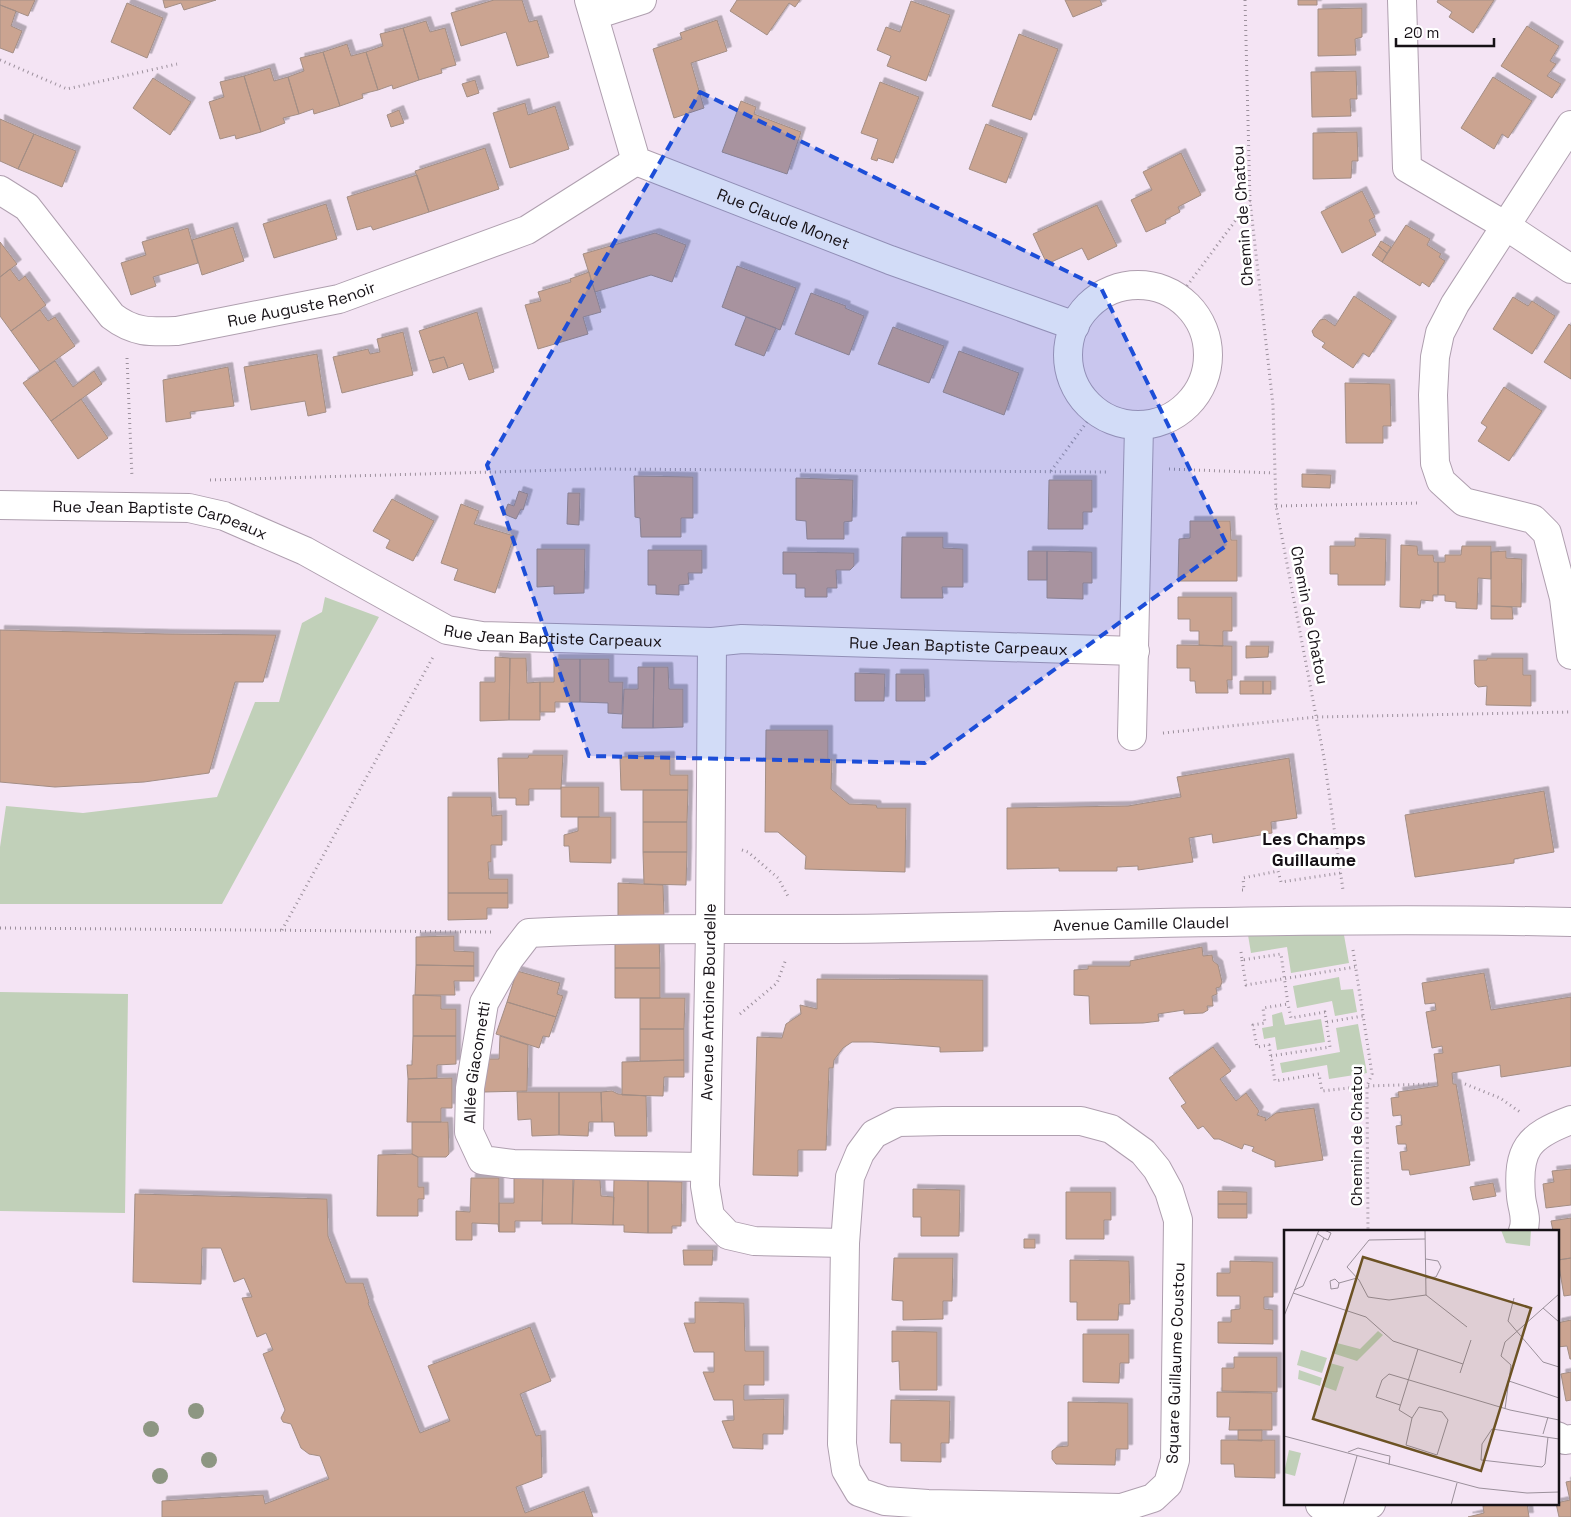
<svg xmlns="http://www.w3.org/2000/svg" width="1571" height="1517" font-family="'Space Grotesk',sans-serif">
<defs>
<filter id="shadow"><feDropShadow dx="4.5" dy="-4.5" stdDeviation="0" flood-color="#0004"/></filter>
</defs>
<rect width="100%" height="100%" fill="#f4e4f4"/>
<path fill="#c1d0b9" d="M325,597L379,617L222,904H0V847L6,806L83,813L217,797L255,702H279L302,623L322,612Z
M1248,935H1344L1349,963L1291,973L1287,947L1251,953Z
M1339,977L1341,990L1353,989L1357,1012L1335,1016L1332,1001L1297,1008L1293,986Z
M0,992L128,994L125,1213L0,1211Z
M1282,1012L1285,1025L1321,1019L1325,1042L1277,1050L1275,1037L1264,1039L1262,1028L1273,1026L1272,1015Z
M1358,1024L1367,1073L1329,1079L1327,1065L1282,1073L1280,1063L1340,1052L1336,1028Z"/>
<path fill="#cba491" stroke="#a38e85" filter="url(#shadow)" d="M0,0H35L28,16L0,5Z
M163,0H216L184,10L181,3L165,8Z
M494,0H522L529,22L537,20L549,57L517,66L506,32L461,46L451,13Z
M737,0H800L795,7L789,3L767,35L730,11Z
M1065,0H1100L1102,5L1073,17Z
M1298,0H1317V5H1298Z
M1438,0H1494L1473,33L1449,17L1452,12L1437,2Z
M911,1L950,15L926,81L887,66L891,56L877,50L886,27L900,32Z
M127,3L163,18L147,58L111,42Z
M0,5L16,11L11,26L22,31L13,53L0,48Z
M1362,8V37L1355,39L1356,55L1318,56V9Z
M717,20L727,51L691,63L704,108L674,118L653,49L682,39L680,33Z
M426,21L430,32L445,28L456,65L441,69L442,73L419,80L403,28Z
M1527,26L1559,46L1550,61L1556,64L1547,76L1561,84L1552,98L1501,66Z
M403,28L419,80L393,89L392,85L378,90L366,52L383,46L380,34Z
M1019,34L1058,49L1031,120L992,106Z
M347,44L351,56L366,52L378,90L362,94L363,98L340,106L323,52Z
M323,52L340,106L314,114L313,109L299,114L288,77L304,71L300,58Z
M270,68L274,81L288,77L299,114L283,118L285,123L261,132L244,76Z
M1356,71L1357,99H1350L1351,116L1312,117L1311,72Z
M244,76L261,132L236,139L235,135L220,139L209,102L224,97L220,82Z
M1493,77L1532,101L1508,138L1502,134L1494,149L1461,128Z
M153,78L191,102L170,135L133,108Z
M475,80L479,93L467,97L462,84Z
M880,82L919,97L893,163L878,158L877,161L871,159L878,139L861,133Z
M741,101L756,107L754,114L801,132L787,174L722,152Z
M525,103L528,115L555,106L569,149L510,168L493,113Z
M399,110L404,123L391,127L387,115Z
M0,119L34,134L18,169L0,161Z
M986,124L1023,138L1006,183L969,169Z
M1357,132L1358,161H1352L1351,178L1313,179V133Z
M34,134L76,151L62,187L18,169Z
M485,148L499,189L429,212L415,171Z
M1181,153L1201,195L1178,207L1180,212L1165,220L1166,223L1146,232L1131,200L1152,190L1143,172Z
M417,175L429,212L373,230L371,226L357,230L347,197Z
M1362,191L1375,217L1369,220L1376,235L1342,253L1321,212Z
M326,204L337,239L274,258L263,224Z
M1097,205L1117,246L1088,260L1082,248L1047,264L1033,234Z
M1406,225L1430,239L1427,245L1441,254L1439,257L1445,261L1429,287L1422,282L1420,286L1382,262Z
M233,227L244,261L202,275L192,240Z
M188,228L198,263L153,277L156,286L131,295L121,263L146,255L142,242Z
M655,233L686,245L672,282L651,275L595,292L583,254Z
M1381,241L1391,247L1387,253L1378,246Z
M0,242L17,264L0,277Z
M1378,246L1387,253L1382,262L1372,255Z
M737,266L796,288L780,330L722,307Z
M10,269L19,281L25,276L46,305L11,331L0,316V277Z
M589,272L601,312L583,317L588,334L538,349L525,305L541,301L538,292L571,282L570,279Z
M811,293L846,306L845,308L864,316L849,355L795,334Z
M1354,296L1392,321L1369,357L1363,353L1353,368L1322,347L1325,343L1314,336L1312,331L1320,320L1325,319L1335,326Z
M1513,297L1528,306L1532,301L1555,316L1532,354L1493,329Z
M40,310L48,321L55,317L75,346L40,371L11,331Z
M477,312L494,372L469,380L463,363L448,368L444,357L429,361L419,331Z
M746,317L776,328L764,356L735,345Z
M1569,324L1571,326V379L1544,362Z
M893,327L944,346L929,383L878,364Z
M403,332L413,375L342,393L333,357L368,349L370,354L380,352L377,339Z
M959,351L1019,373L1004,415L943,392Z
M317,354L326,412L308,416L305,401L251,410L244,367Z
M444,357L448,368L433,373L429,361Z
M55,361L73,387L94,371L102,384L51,421L23,383Z
M228,367L234,406L190,412L191,418L166,422L163,380Z
M1345,383L1390,384L1391,426H1383V443H1346Z
M1504,387L1542,411L1509,461L1478,441L1487,427L1481,423Z
M81,399L108,438L78,459L51,421Z
M1302,474L1331,475L1330,488L1302,487Z
M634,476L693,477V518H681V537H641L640,518L635,517Z
M796,478L853,480L852,521L844,522V539H807L806,521L796,520Z
M1049,480H1092V512H1083V529H1048Z
M519,491L528,494L523,510L521,509L516,519L504,514L508,504L514,506Z
M568,493H580L579,525L567,524Z
M392,499L434,521L413,561L386,548L390,540L373,531Z
M461,504L479,511L474,524L514,536L495,593L454,580L458,569L441,563Z
M1190,521H1230L1231,540H1237V581H1178L1179,539L1190,538Z
M902,537H943V548L963,549V587H942L943,598H901Z
M1355,538L1386,539L1385,585H1338V574H1330V546H1355Z
M1401,545L1417,546L1418,555H1433L1434,562H1438V595H1433V601L1421,600L1420,608L1400,607Z
M1462,546H1491V579L1478,578L1477,609L1456,608V602L1445,601V595H1438V562H1445V555H1461Z
M537,549H585L584,593L554,594V586L537,587Z
M648,550H702V573H688L689,584L679,585V595L656,594V585H648Z
M1028,551H1047V580H1028Z
M1047,551L1092,552V583H1083V599L1047,598Z
M1506,551V558L1522,559L1521,607L1491,606V552Z
M783,552L854,553V566L850,570H836L837,588H827V597H805V588H796V574H783Z
M1178,597H1232V631H1223V646L1199,645V631H1190V619H1178Z
M1491,606L1512,607L1513,619H1491Z
M0,630L166,634L276,635L263,682H235L209,773L144,782L55,787L0,782Z
M1177,645L1232,646V680H1227L1228,693H1196L1195,681H1190V668H1177Z
M1246,646H1269L1268,657L1246,658Z
M495,657L510,658L509,720L480,721V682H495Z
M510,658H526L527,683L540,682V720H509Z
M1487,658H1523V675H1531V706L1486,705L1487,686L1478,687L1475,684L1474,660H1487Z
M554,659H580V702H555V712H540V682H554Z
M580,659H609V682H623L622,714L608,713V703L580,702Z
M638,667H654L653,728H622L624,689H638Z
M654,667H668L669,689H683V727L653,728Z
M855,673L885,674L884,701H855Z
M896,674H924L925,701H896Z
M1240,681H1263V694H1240Z
M1263,681H1271V694H1263Z
M766,730H828V759H832L831,789L849,804L876,805L877,808H906L905,872L805,869L806,856L778,832H765Z
M529,755H563L561,789H529V805H516V798H499L498,758H528Z
M670,756V775H688V790H621L620,757Z
M1289,758L1297,818L1271,822L1272,833L1213,843L1212,834L1189,838L1193,862L1138,870V866L1117,867V871H1059V868L1007,869V808L1128,806L1181,797L1177,777Z
M561,787H599V817H561Z
M643,790H688L687,822H643Z
M1544,791L1554,852L1514,859V863L1415,877L1405,815Z
M448,797H491L492,816L502,815V845H491V862H488L489,879H508V893H448Z
M578,817H611V863L570,862L569,846H564V835L578,831Z
M643,822H687V852H643Z
M643,852H687L686,885L644,884Z
M618,883L663,885L664,917L618,918Z
M448,893H508V908H487V919L448,920Z
M454,936V951L474,952V966L416,965V937Z
M615,936H659L660,968H615Z
M1202,947L1203,956L1212,955L1213,961L1218,965L1222,982L1220,987L1216,988L1217,994L1212,996L1213,1006H1207L1208,1010L1203,1013L1184,1014V1010L1158,1014L1159,1021L1143,1023L1090,1024L1089,996L1074,995V970L1088,969V966H1130V961Z
M416,965L474,966V981H454L455,995H415Z
M615,968H660V998H615Z
M517,971L560,983L557,994L563,996L556,1017L507,1002Z
M1484,973L1491,1010L1571,997V1066L1501,1077L1500,1065L1452,1073L1453,1084H1456L1470,1165L1410,1175L1409,1170H1402L1400,1152L1407,1151L1406,1144H1398L1396,1126L1402,1125L1401,1115L1393,1116L1391,1098L1399,1097L1398,1092L1438,1086L1434,1054L1443,1053L1442,1046L1432,1048L1426,1012L1436,1010L1435,1003L1425,1004L1422,983Z
M817,979L983,980V1051L940,1052V1047L872,1042H852L843,1048L834,1060L833,1068H829L826,1150H798V1176L753,1175L757,1037L782,1038L786,1024L801,1014L800,1005L817,1009Z
M413,995L441,996V1009H456V1036H413Z
M640,998H685L684,1029H640Z
M507,1002L556,1017L549,1037L543,1036L539,1048L496,1034Z
M640,1029H684V1060L640,1061Z
M413,1036H456V1064L437,1065V1078L408,1079L407,1065H412Z
M500,1036L528,1045L527,1091L484,1092L486,1059H499Z
M1213,1047L1231,1071L1220,1079L1236,1101L1246,1093L1259,1111L1257,1115L1266,1118L1265,1121L1276,1113L1314,1108L1323,1160L1275,1167V1161L1252,1151L1254,1147L1244,1144L1242,1149L1219,1139H1214L1203,1126L1198,1129L1181,1106L1186,1103L1169,1078Z
M684,1060V1077H664L663,1096L622,1095V1062Z
M452,1078V1108H441V1122H407L408,1079Z
M612,1091L618,1094L646,1096L647,1136H615L614,1122H602L601,1092Z
M517,1092H559V1135L532,1136L531,1119L518,1120Z
M559,1092H601L602,1122H589L588,1136L559,1135Z
M412,1122H448L449,1154L446,1157H418L412,1154Z
M412,1154L418,1157V1187H424V1199H418V1216H377L378,1155Z
M1571,1169V1205L1546,1208L1543,1184L1554,1182L1552,1171Z
M543,1176H573L572,1224H542Z
M471,1178H499V1232L498,1224L472,1223V1240H456V1211L470,1212Z
M514,1178L543,1179L542,1221H515V1232H499V1203H514Z
M574,1179L600,1180L601,1196L614,1197L613,1225L572,1224Z
M614,1180L648,1181V1233L624,1232V1225H613Z
M648,1181L682,1182L681,1226H672V1233H648Z
M1493,1183L1496,1196L1473,1200L1470,1187Z
M913,1189L960,1190L959,1236H921V1217H913Z
M1218,1191L1247,1192V1204H1218Z
M1066,1192H1111V1220H1104V1239H1066Z
M135,1194L327,1199L328,1236L346,1283H363L369,1302L368,1303L420,1433L450,1421L428,1366L530,1327L551,1381L520,1394L536,1436L541,1435L542,1477L516,1487L525,1513L584,1491L593,1517H162V1501L263,1495L265,1504L329,1479L320,1456L309,1454L301,1448L291,1424L283,1422L281,1418L285,1410L263,1354L273,1350L266,1333L257,1337L242,1298L252,1297L244,1278L234,1282L221,1248H202L201,1284L133,1282Z
M1218,1204H1247V1218H1218Z
M1571,1218V1258L1558,1260L1557,1231H1553L1551,1221Z
M1024,1239H1035V1248H1024Z
M683,1250H713L712,1265H684Z
M894,1258H953L952,1301H943V1319L903,1320V1301L892,1300Z
M1571,1258V1295L1564,1296L1558,1260Z
M1070,1260L1129,1261L1130,1304H1119L1118,1320H1077V1302H1070Z
M1230,1261L1273,1262V1297H1264V1309L1273,1310V1344L1218,1343V1322H1231V1310L1240,1309V1296H1217V1273H1230Z
M695,1302L744,1303L745,1351H764V1385H744V1400L784,1399L783,1434H763V1449L733,1448L722,1421L734,1420L733,1400H714L703,1372H714V1352H694L684,1323H695Z
M1571,1320V1359H1570L1567,1346L1557,1347V1323Z
M892,1331L937,1332V1390H900L899,1361L892,1362Z
M1083,1334H1129V1363H1120L1119,1383L1083,1382Z
M1234,1357H1277V1392L1222,1391V1368H1234Z
M1571,1372V1400L1566,1401L1561,1374Z
M1217,1392L1272,1393V1430H1229L1230,1417H1217Z
M891,1400L950,1401L949,1443H941V1462L901,1461V1443H890Z
M1068,1402L1128,1403V1449H1116L1115,1465L1056,1464L1052,1459V1451L1057,1447L1068,1446Z
M1238,1430H1262V1441L1238,1440Z
M1221,1440H1275V1478L1235,1477L1234,1464H1221Z
M1571,1481V1517H1559L1556,1503L1570,1500L1566,1482Z
M1498,1503H1527L1529,1517H1468L1484,1513L1483,1506Z"/>
<g fill="none" stroke-linecap="round" stroke-linejoin="round">
<defs>
<g id="street">
<path id="s1" d="M589,0L636,161L890,260L1075,326"/>
<path d="M1402,0L1407,168L1506,226L1571,269"/>
<path d="M595,15L642,0"/>
<path d="M1571,125L1455,304L1440,333L1435,357L1433,395L1435,463L1441,481L1464,502L1533,519L1547,533L1564,598L1571,655"/>
<path id="s2" d="M0,190L27,207L112,316C134,333 151,332 177,331L339,299L527,230L636,161"/>
<circle cx="1138" cy="355" r="70"/>
<path id="s3" d="M0,505L189,508L224,516L305,551L447,630L482,636L712,642L742,639L1135,651"/>
<path d="M712,642L710,930L705,1186L710,1216L728,1235L754,1241L845,1243"/>
<path d="M1132,736L1139,426"/>
<path d="M943,1121H1081L1111,1129L1143,1152L1157,1169L1169,1191L1178,1220L1175,1460L1168,1484L1153,1498L1121,1508L928,1504L885,1501L859,1492L846,1470L842,1444L845,1243L850,1177L860,1153L874,1134L898,1122Z"/>
<path id="s4" d="M705,1167L513,1164L482,1160L469,1132L470,1088L484,1003L509,959L529,933C654,926 780,931 906,928C1127,924 1349,917 1571,922"/>
<path d="M1523,1231C1528,1218 1522,1209 1521,1196C1517,1149 1528,1136 1571,1120"/>
<path d="M1557,1436L1565,1440L1571,1439"/>
<path d="M1320,1505L1371,1504"/>
</g>
</defs>
<use href="#street" stroke="#af9faf" stroke-width="30"/>
<path stroke="#9c909c" stroke-width="3" stroke-dasharray="1 4" stroke-linecap="butt" d="M1245,0L1250,201L1273,405L1276,506L1324,758L1343,890
M0,60L67,89L177,64
M1178,298L1250,201
M127,358L132,477
M1169,469L1274,473
M1051,471L1095,411
M210,480L598,469L1109,472
M1276,506L1421,503
M1163,733L1316,717L1571,712
M742,850L748,852L778,878L789,898
M1242,890H1244L1243,878L1278,871L1281,882L1341,873
M0,928L491,932
M282,930L433,657
M1353,950L1372,1074L1367,1086L1368,1231
M1241,952L1242,960L1281,954L1288,1004L1263,1008L1265,1023L1253,1025L1257,1047L1269,1045L1275,1081L1319,1074L1322,1091L1367,1086L1431,1084
M1242,960L1246,985L1355,967
M740,1014L777,983L786,959
M1327,1022L1363,1016
M1271,1056L1330,1047L1325,1012L1291,1018L1288,1004
M1465,1084L1500,1098L1520,1112"/>
<use href="#street" stroke="#fff" stroke-width="28"/>
</g>
<g fill="#8d9682">
<circle cx="196" cy="1411" r="8"/>
<circle cx="151" cy="1429" r="8"/>
<circle cx="209" cy="1460" r="8"/>
<circle cx="160" cy="1476" r="8"/>
</g>
<path fill="#1d4ed8" fill-opacity="0.2" stroke="#1d4ed8" stroke-width="4" stroke-dasharray="10 6" stroke-linejoin="round" d="M700,92L1101,288L1227,545L925,763L589,756L487,465Z"/>
<g text-anchor="middle" stroke-width="5" stroke-linejoin="round" paint-order="stroke">
<g font-size="16" fill="#161116" stroke="#fff">
<text transform="translate(1242 216) rotate(-94)" y="6">Chemin de Chatou</text>
<text dy="6" stroke="none"><textPath href="#s1" startOffset="326">Rue Claude Monet</textPath></text>
<text dy="6" stroke="none"><textPath href="#s2" startOffset="366">Rue Auguste Renoir</textPath></text>
<text dy="6" stroke="none"><textPath href="#s3" startOffset="162">Rue Jean Baptiste Carpeaux</textPath></text>
<text transform="translate(1310 615) rotate(79)" y="6">Chemin de Chatou</text>
<text dy="6" stroke="none"><textPath href="#s3" startOffset="582">Rue Jean Baptiste Carpeaux</textPath></text>
<text dy="6" stroke="none"><textPath href="#s3" startOffset="988">Rue Jean Baptiste Carpeaux</textPath></text>
<text dy="6" stroke="none"><textPath href="#s4" startOffset="1080">Avenue Camille Claudel</textPath></text>
<text transform="translate(708 1002) rotate(-89)" y="6">Avenue Antoine Bourdelle</text>
<text dy="6" stroke="none"><textPath href="#s4" startOffset="324">Allée Giacometti</textPath></text>
<text transform="translate(1356 1136) rotate(-90)" y="6">Chemin de Chatou</text>
<text transform="translate(1175 1363) rotate(-88)" y="6">Square Guillaume Coustou</text>
</g>
<g font-size="18" font-weight="bold" fill="#161116" stroke="#fff">
<text x="1314" y="845">Les Champs<tspan x="1314" dy="21">Guillaume</tspan></text>
</g>
</g>
<g transform="translate(1284 1230)">
<rect width="275" height="275" fill="#f4e4f4"/>
<path d="M217,0H247L246,16L222,13ZM94,101L99,105L73,131L48,123L53,113L76,119ZM17,120L43,128L38,143L13,135ZM46,133L60,137L52,161L38,156ZM15,140L38,148L36,156L14,149ZM5,220L17,223L11,246L0,243Z" fill="#c1d0b9"/>
<path fill="none" stroke="#9b909b" stroke-width="1" d="M40,0L47,3L44,10L40,8M141,0L142,65L183,97M141,9L85,10L63,37L75,50L84,67L105,70L142,65M142,29L154,31L157,37L152,47L142,48M55,53L54,58L47,59L46,51L51,49L55,53L73,48M10,60L19,56L40,8L34,4M9,63L82,87L109,111L179,134M230,68L224,91L259,132L275,137M259,78L275,92M0,86L35,0M176,143L187,110M225,151L275,168M116,175L92,167L98,150L105,144L226,180L275,190M135,177L158,182L164,190L153,225L122,215L128,188ZM221,179L227,135L217,126L221,112L275,64M128,188L115,180L134,119M259,204L264,187M0,206L195,258L243,263L275,262M264,207L261,234L258,237L197,230L198,214L208,199L275,209M64,222L74,218L101,225L106,226L105,235M59,275L73,226M167,275L173,253"/>
<path fill="#6c5223" fill-opacity="0.15" stroke="#6c5223" stroke-width="2.5" d="M79,27L247,78L197,241L29,189Z"/>
<rect width="275" height="275" fill="none" stroke="#161116" stroke-width="2.5"/>
</g>
<path d="M1396 38v8h98v-8" fill="none" stroke="#161116" stroke-width="2.5"/>
<text x="1404" y="38" font-size="15" fill="#161116" stroke="#ffffff" stroke-width="4" paint-order="stroke">20 m</text>
</svg>
